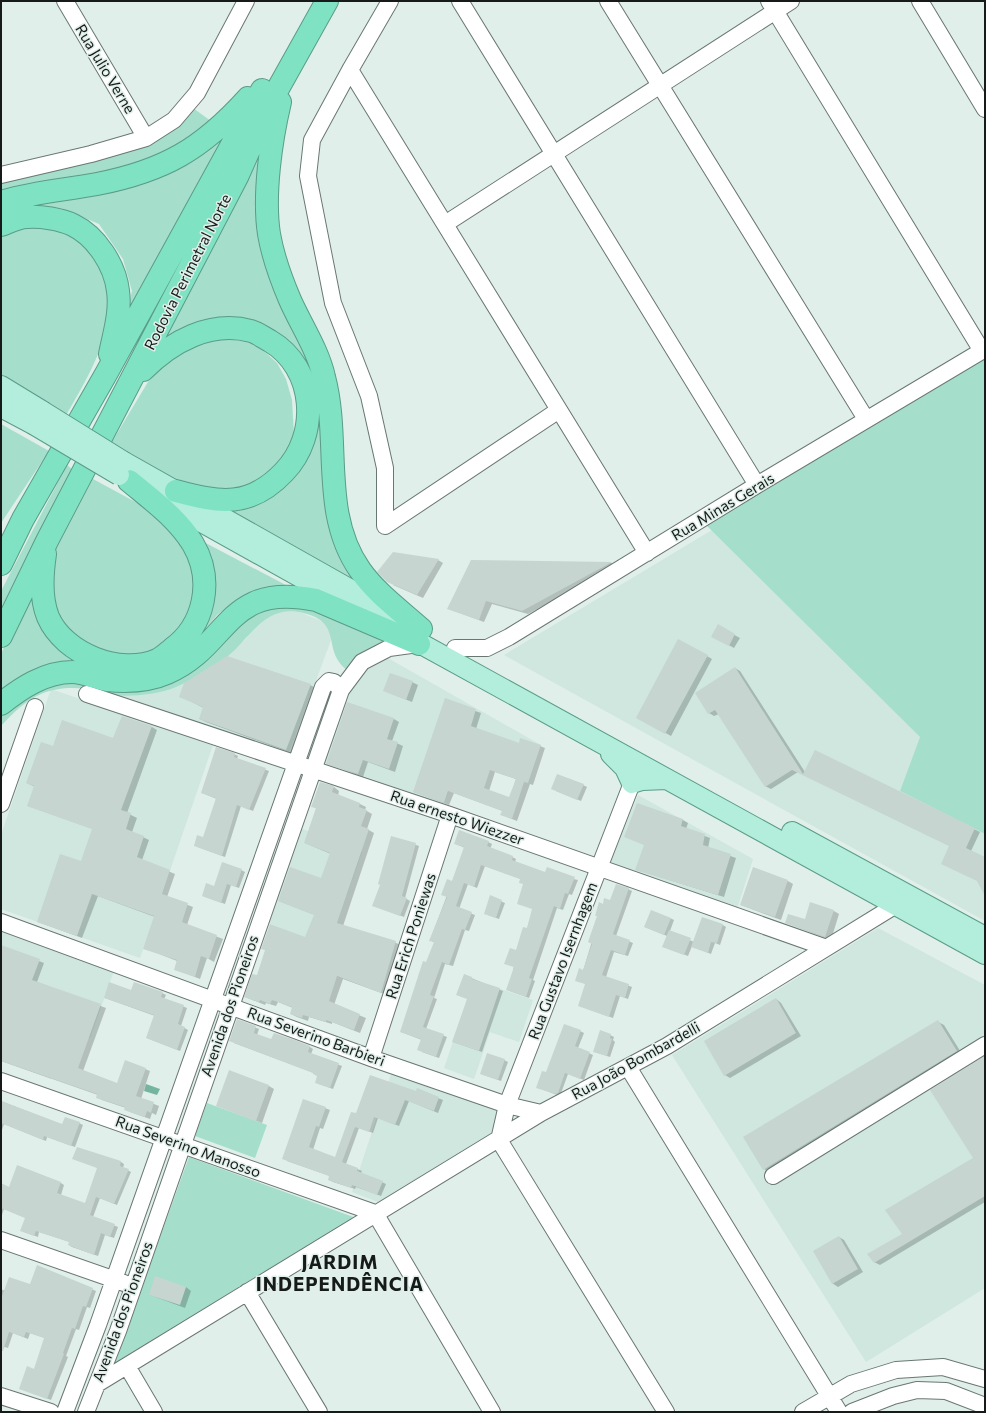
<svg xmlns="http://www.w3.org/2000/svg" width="986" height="1413" font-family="Commissioner,sans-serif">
<rect width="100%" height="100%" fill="#e0efe9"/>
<path fill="#cfe7de" d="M712,530L920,737L900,791L985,834V921L504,655Z
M284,611L299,612L324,622L330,631L331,640L289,753L113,695H138L244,641L258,624L271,615Z
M386,657L541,745L528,783L460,758L443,807L320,765L344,694L366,666Z
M51,689L213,745L140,958L1,909V835Z
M638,795L753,859L737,909L609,863Z
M300,828L362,852L337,923L396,941L381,993L320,970L325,946L264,921Z
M878,928L985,985V1288L866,1362L672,1055Z
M1,930L114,971L90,1038L69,1031L51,1079L1,1061Z
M474,980L533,1000L519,1042L490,1032L474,1079L444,1068Z
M392,1071L500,1109L494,1135L381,1203L352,1192Z"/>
<path fill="#a5decb" d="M286,74L264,202L307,339L338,526L414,624L184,495L223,503L292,465L307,392L254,331L146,357Z
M193,108L215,124L170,157L1,195V179L58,165Z
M242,115L122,331L132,291L123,259L99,224L61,208L31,205L1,213V207L120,187L168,174L208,148Z
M35,227C68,230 82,234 98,265C102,270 107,277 108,283C118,329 87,379 65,417L1,380V234L14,229Z
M205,338H238L252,344L265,352L277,363L286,379L292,400L294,435L286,454L276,468L250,489L190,490L110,445L148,382L165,359Z
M985,356V834L900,791L920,737L701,520Z
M1,424L49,451L1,523Z
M67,465L73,470L1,617V591Z
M93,479L141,505L186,545L198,588L188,623L149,654L106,656L67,631L50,599V561Z
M200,540L301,593L241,598L230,605L217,615L194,643L100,672L1,693V654L35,577L37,600L102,668L191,641Z
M266,604L326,610L387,644L347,670C320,649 346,621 299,612C264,606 250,638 228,656C213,667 193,680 176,687C156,695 130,697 110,695C102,695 94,691 86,689C72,687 55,688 41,694C25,701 13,713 1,726V710L60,679L116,686Z
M207,1103L267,1125L255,1158L195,1136Z
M189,1157L356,1218L113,1367Z"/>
<path fill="#75b49f" d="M146,1084L160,1089L157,1095L144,1091Z"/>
<path fill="#0003" fill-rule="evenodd" d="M438,560L443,563L423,598L393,585Z
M471,561L612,563L617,566L528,614L492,604L484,622L449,609Z
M718,626L740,638L734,648L712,636Z
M679,640L712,659L671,736L637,717Z
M735,668L740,671L805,772L815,751L980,832L971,851L985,858V894L978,881L950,846L798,772L771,789L765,786L719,714L714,716L709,713Z
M412,682L418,685L412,702L385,691Z
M310,685L316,688L291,753L206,722L200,719L204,708L186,699Z
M445,700L481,713L476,729L519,744L540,746L545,748L533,785L530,784L517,821L502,815L503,811L454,793L449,805L414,792ZM495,772L516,779L510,798L489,791Z
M394,719L399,722L392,741L403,746L395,772L368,762L363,777L328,763Z
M152,727L157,730L127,813L137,818L132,832L149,840L142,860L175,874L167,897L193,907L187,925L223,939L214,962L207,958L200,979L175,969L177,961L144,948L155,917L98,896L82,938L38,922L82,862L93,829L28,806L35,787L27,783L54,747L114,740Z
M234,754L238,756L237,759L269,771L253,811L241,806L225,857L198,847L204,839L217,799L202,793Z
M583,785L587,787L581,801L556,791Z
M334,787L339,791L338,796L360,804L366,807L365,810L372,814L367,829L374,833L343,926L402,945L387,995L343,979L334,1005L366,1018L360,1033L332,1022V1024L309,1017L308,1021L297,1017L291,1014L293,1008L278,1002L276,1006L266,1003L265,1005L245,997L257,976L306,939L315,915L279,901L321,880L331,854L305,843L317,809L312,806Z
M637,804L683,820L688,823L686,829L710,838L708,848L736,858L724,897L637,870L645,845Z
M392,837L419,846L405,898L410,901L404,917L377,907Z
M488,842L492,844L490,849L512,857L516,859L515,862L546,873L578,880L572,895L569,894L563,910L557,908L533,980L535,981L529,998L510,991L516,951L527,929L533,909L524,885L521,879L485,866L477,888L468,884L459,909L475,915L469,931L465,930L453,966L445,964L434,998L437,999L426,1029L447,1037L439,1058L422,1052V1040L401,1032L435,943L430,940L465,848L456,844Z
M241,870L245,872L239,888L231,885L225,904L203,896Z
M788,881L793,884L781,920L741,905Z
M628,889L632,891L616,936L633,943L628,956L614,952L606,977L632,987L628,999L620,996L613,1018L583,1007L586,984L583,971L603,905Z
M491,897L505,903L499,919L488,915Z
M834,911L839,914L831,940L786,923L805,920Z
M670,918L674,920L670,931L694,942L723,925L726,927L720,945L715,943L711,954L692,946L688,956L667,948V936L645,927Z
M1,946L44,963L37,982L106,1008L83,1071L118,1084L145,1069L150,1071L141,1099L159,1106L156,1115L152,1113L150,1119L130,1112L125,1109L126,1108L102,1100L97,1097L98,1095L1,1061Z
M464,975L503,991L482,1052L456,1043L468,999Z
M132,991L162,993L166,995L164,999L187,1008L181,1026L188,1030L180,1051L147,1038L155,1016L105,998Z
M776,999L781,1003L801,1036L730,1078L725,1075Z
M237,1020L259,1029L257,1035L272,1040L310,1047L313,1049L311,1054L342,1066L333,1089L319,1084L318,1076L314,1073L234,1043Z
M938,1022L944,1025L962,1054L769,1172L764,1169Z
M580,1031L584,1033L578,1048L593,1055L584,1080L568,1074L560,1096L541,1089L547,1074Z
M610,1035L614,1037L613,1040L615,1042L610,1057L598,1053Z
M985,1057V1202L880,1265L874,1262L903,1235L974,1158Z
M504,1060L508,1062L501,1081L481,1074Z
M269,1086L274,1089L262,1123L217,1106Z
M417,1090L443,1100L438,1113L409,1101L399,1126L378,1118L373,1133L359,1128L346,1164L362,1171L361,1173L386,1184L381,1196L356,1187L355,1189L333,1182L329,1180L330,1176L287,1161L304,1100L330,1110L323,1129L320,1128L313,1150L336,1158L356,1115L416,1092Z
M1,1101L63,1125L79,1123L83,1125L75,1147L47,1137L46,1141L4,1124L1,1133Z
M77,1148L121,1162L124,1164L123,1168L131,1172L117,1205L100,1198L93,1217L118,1227L114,1238L105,1235L98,1256L72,1247L69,1245L70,1242L39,1232L38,1237L25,1232L26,1218L4,1209L1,1218V1184L10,1188L18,1166L61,1183L64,1185L61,1195L85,1204L98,1168Z
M839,1237L844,1240L863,1272L838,1287L832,1283Z
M38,1267L96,1291L90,1308L87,1307L79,1330L76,1329L66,1356L68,1357L51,1400L24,1390L34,1370L45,1338L30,1333L28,1339L13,1333L8,1348L1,1346V1289L5,1291L31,1285Z
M186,1287L191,1291L185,1308L150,1295Z"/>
<path fill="#c6d5cf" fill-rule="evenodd" d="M393,552L439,559L417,595L387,582L377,572Z
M471,560L612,562L522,611L486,601L479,620L447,609Z
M718,624L735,634L729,646L711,637Z
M678,639L708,655L665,734L636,718Z
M227,656L311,684L286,750L199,719L203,707L179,697L184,683Z
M735,667L803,774L815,750L975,828L966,848L985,857V896L977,881L941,864L949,846L792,770L765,787L715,710L708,714L695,693Z
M390,673L413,681L406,700L383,691Z
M445,698L476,709L471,726L519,743L520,738L541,745L528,783L524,782L512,819L500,815L502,811L448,791L444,803L413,792ZM490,770L516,779L509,797L484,788Z
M347,702L394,718L387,739L398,742L389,769L363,760L358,774L326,764Z
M122,716L152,726L121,810L131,813L126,829L144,836L137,857L170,870L162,894L188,903L182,922L217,935L209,959L201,956L195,977L174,970L177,960L143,949L154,916L92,894L77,936L37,922L60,854L81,861L92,829L27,806L34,786L26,783L41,742L53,746L62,720L113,738Z
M216,747L235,753L234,757L266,768L249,810L237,805L222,856L194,846L197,835L203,837L216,798L201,793Z
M557,774L584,784L577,800L551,789Z
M320,782L334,786L332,792L360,803L359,807L367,810L361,826L369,829L337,923L396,941L381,993L337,976L329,1001L360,1014L354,1030L326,1020V1022L303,1015L302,1018L290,1014L292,1007L272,1000L270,1004L260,1000L259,1002L244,997L252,974L257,975L265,950L261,949L270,924L305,937L314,915L278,901L290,867L321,878L330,853L304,843L316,808L311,807Z
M637,803L683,819L681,826L705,834L703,845L731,854L718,895L635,870L644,845L624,837Z
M459,830L489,841L487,846L513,856L512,860L545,872L547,867L575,877L568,894L565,893L560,909L554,906L529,978L532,979L526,997L506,990L514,967L504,964L510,948L516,950L523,927L527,928L532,909L517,904L523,884L519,883L520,879L481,865L474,887L464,883L456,906L472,912L465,930L462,929L449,965L442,962L430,995L434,996L423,1027L444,1034L436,1057L417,1050L421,1039L400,1032L423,961L426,962L434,942L429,941L447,897L441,895L447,879L452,881L464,847L454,844Z
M391,836L416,843L402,896L407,898L400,916L372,906L380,885L378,884Z
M222,862L242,869L236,887L227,884L221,903L202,896L206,883L214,886Z
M753,867L788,880L775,917L740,905Z
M616,884L629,888L613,934L630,940L625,955L611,950L602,975L629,984L625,998L616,995L609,1017L578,1006L585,984L575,981L579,968L583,970L592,944L588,942L597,916H595L599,902L603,904L604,898L610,900Z
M490,895L502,900L496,918L484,914Z
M810,902L834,910L825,937L785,923L788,914L805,919Z
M651,910L671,918L664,935L644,927Z
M702,917L723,924L717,943L711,942L708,953L691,947Z
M669,930L691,938L684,955L662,947Z
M1,945L40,959L32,980L101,1004L78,1068L117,1083L125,1060L146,1068L136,1096L154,1102L151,1113L147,1111L145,1117L124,1110L125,1107L96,1098L97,1094L1,1061Z
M464,974L472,977V979L500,988L479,1051L452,1042L467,999L456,995Z
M109,982L131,990L134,982L163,992L161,997L184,1005L178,1024L185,1027L177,1050L146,1038L154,1015L104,998Z
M776,998L796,1033L724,1076L704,1041Z
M237,1019L256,1026L254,1033L271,1039L274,1033L295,1040L310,1046L308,1052L339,1063L330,1088L315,1083L317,1076L313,1074V1073L229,1041Z
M938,1020L957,1051L763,1170L743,1137Z
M564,1024L581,1030L575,1046L590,1052L580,1079L565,1073L558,1093L556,1094L536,1088L542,1071L546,1072Z
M600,1030L611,1034L610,1038L612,1039L607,1056L593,1052Z
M487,1053L505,1059L498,1080L480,1074Z
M985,1056V1196L874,1263L867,1254L902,1234L885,1210L973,1158L930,1090Z
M229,1070L269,1085L256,1121L216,1106Z
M370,1075L416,1091L417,1088L439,1097L434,1111L405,1100L395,1125L374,1117L369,1132L355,1127L342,1162L358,1168L357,1171L383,1181L377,1195L352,1185L351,1188L328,1180L329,1176L282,1159L303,1099L326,1107L319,1127L316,1126L309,1147L335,1157L351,1112L356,1113Z
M1,1101L62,1124L65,1117L80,1122L71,1146L44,1136L43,1140L1,1123Z
M77,1147L121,1161L120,1166L129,1169L114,1204L96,1197L90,1215L115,1224L110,1237L101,1233L94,1255L68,1245L69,1242L36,1231L34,1236L20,1231L25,1218L1,1208V1183L9,1187L17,1165L61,1182L57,1193L85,1203L97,1168L72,1159Z
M839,1236L858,1269L832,1284L813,1251Z
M37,1265L93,1288L86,1307L83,1306L75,1329L72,1328L63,1353L64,1354L47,1399L19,1389L27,1366L34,1369L44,1338L26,1332L24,1337L9,1332L3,1351H1V1299L9,1277L30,1284Z
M155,1276L186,1287L180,1305L149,1295Z"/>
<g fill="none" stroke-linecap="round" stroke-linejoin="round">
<defs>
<path id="minor" d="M65,1L146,138
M390,1L350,70L312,140L308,176L333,303L369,396L385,468V526L559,410
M460,1L757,485
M608,1L866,419
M769,1L982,351
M920,1L985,109
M350,70L647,553
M1,175L91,154L146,138L174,120L197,93L246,1
M445,224L791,1
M455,648H487L509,637L757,485L985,349
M87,694L450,815L824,947
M632,783L507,1105L499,1140L666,1412
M1,804L35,707
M1,922L371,1058L507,1105L541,1113
M371,1058L450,815
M628,1067L839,1412
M1,1081L375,1213
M773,1176L985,1045
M375,1213L492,1412
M1,1240L124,1283
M247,1292L319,1412
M127,1366L154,1412
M97,1384L541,1113L667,1046L896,905
M1,1396L51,1412
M65,1412L98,1325L323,687L329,681L334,682L341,690
M86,1412L118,1331L341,690L362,662L389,648L418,644
M803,1412L851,1384L896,1370L943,1367L985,1379
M852,1412L893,1396L917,1390L946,1391L985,1406"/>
<path id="major" d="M1,386L42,411
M1,407L33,424
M124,462L397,616
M157,497L354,607
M405,635L985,954
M611,754L625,768L632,783L642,780L667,779
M792,832L985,937"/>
<path id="highway" d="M280,102C271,140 263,195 269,234C273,257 281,279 290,300C301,325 318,350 324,377C341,441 320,513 360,570C376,593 401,611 421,629
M1,202C33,192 65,190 97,184C164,171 202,149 248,98
M1,225C9,222 19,217 27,217C40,216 61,219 73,225C96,236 115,265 118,291C121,312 114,334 110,354
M143,370C171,342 210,320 251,331C258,333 264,338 270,341C316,368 320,435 284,472C250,508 220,503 176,491
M45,554C42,574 40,597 48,617C64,654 120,676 157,660C162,658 167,653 172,649C205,625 214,580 193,544C177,518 152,500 129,481
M1,564L23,519L106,374L262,90
M1,636L47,541L237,177L270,103L327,1
M1,704C21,688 45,672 72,672C83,672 96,678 107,680C127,682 149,681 167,673C230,646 225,581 316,600L419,644"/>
</defs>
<use href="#minor" stroke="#697772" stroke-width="18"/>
<use href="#major" stroke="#5a9c88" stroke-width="22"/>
<use href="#highway" stroke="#5a9c88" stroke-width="24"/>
<use href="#minor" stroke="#fff" stroke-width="16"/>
<use href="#major" stroke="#b2eedb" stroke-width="20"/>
<use href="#highway" stroke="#7fe2c3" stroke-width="22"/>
<defs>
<path id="major-bridge" d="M42,411L124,462
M33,424L119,475"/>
</defs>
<use href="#major-bridge" stroke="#5a9c88" stroke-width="22" stroke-linecap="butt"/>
<use href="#major-bridge" stroke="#b2eedb" stroke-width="20"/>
</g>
<g text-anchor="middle" stroke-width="3" stroke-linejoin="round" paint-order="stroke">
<g font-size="15" fill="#161b19" stroke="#e0efe9">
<text transform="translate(105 69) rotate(59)" y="5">Rua Julio Verne</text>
<text transform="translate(188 272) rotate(-63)" y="5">Rodovia Perimetral Norte</text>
<text transform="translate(723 507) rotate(-31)" y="5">Rua Minas Gerais</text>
<text transform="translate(457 818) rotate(19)" y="5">Rua ernesto Wiezzer</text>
<text transform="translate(411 936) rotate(-72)" y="5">Rua Erich Poniewas</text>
<text transform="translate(563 961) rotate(-69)" y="5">Rua Gustavo Isernhagem</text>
<text transform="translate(230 1006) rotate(-71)" y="5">Avenida dos Pioneiros</text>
<text transform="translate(316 1037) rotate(20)" y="5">Rua Severino Barbieri</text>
<text transform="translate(636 1061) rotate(-29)" y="5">Rua João Bombardelli</text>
<text transform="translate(188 1147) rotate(20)" y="5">Rua Severino Manosso</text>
<text transform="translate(123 1312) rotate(-70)" y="5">Avenida dos Pioneiros</text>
</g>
<g font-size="19" font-weight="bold" letter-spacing="1" fill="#161b19" stroke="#e0efe9">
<text x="340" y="1269">JARDIM<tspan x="340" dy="22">INDEPENDÊNCIA</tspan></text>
</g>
</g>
<rect width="986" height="1413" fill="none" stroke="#161b19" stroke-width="4"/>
</svg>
